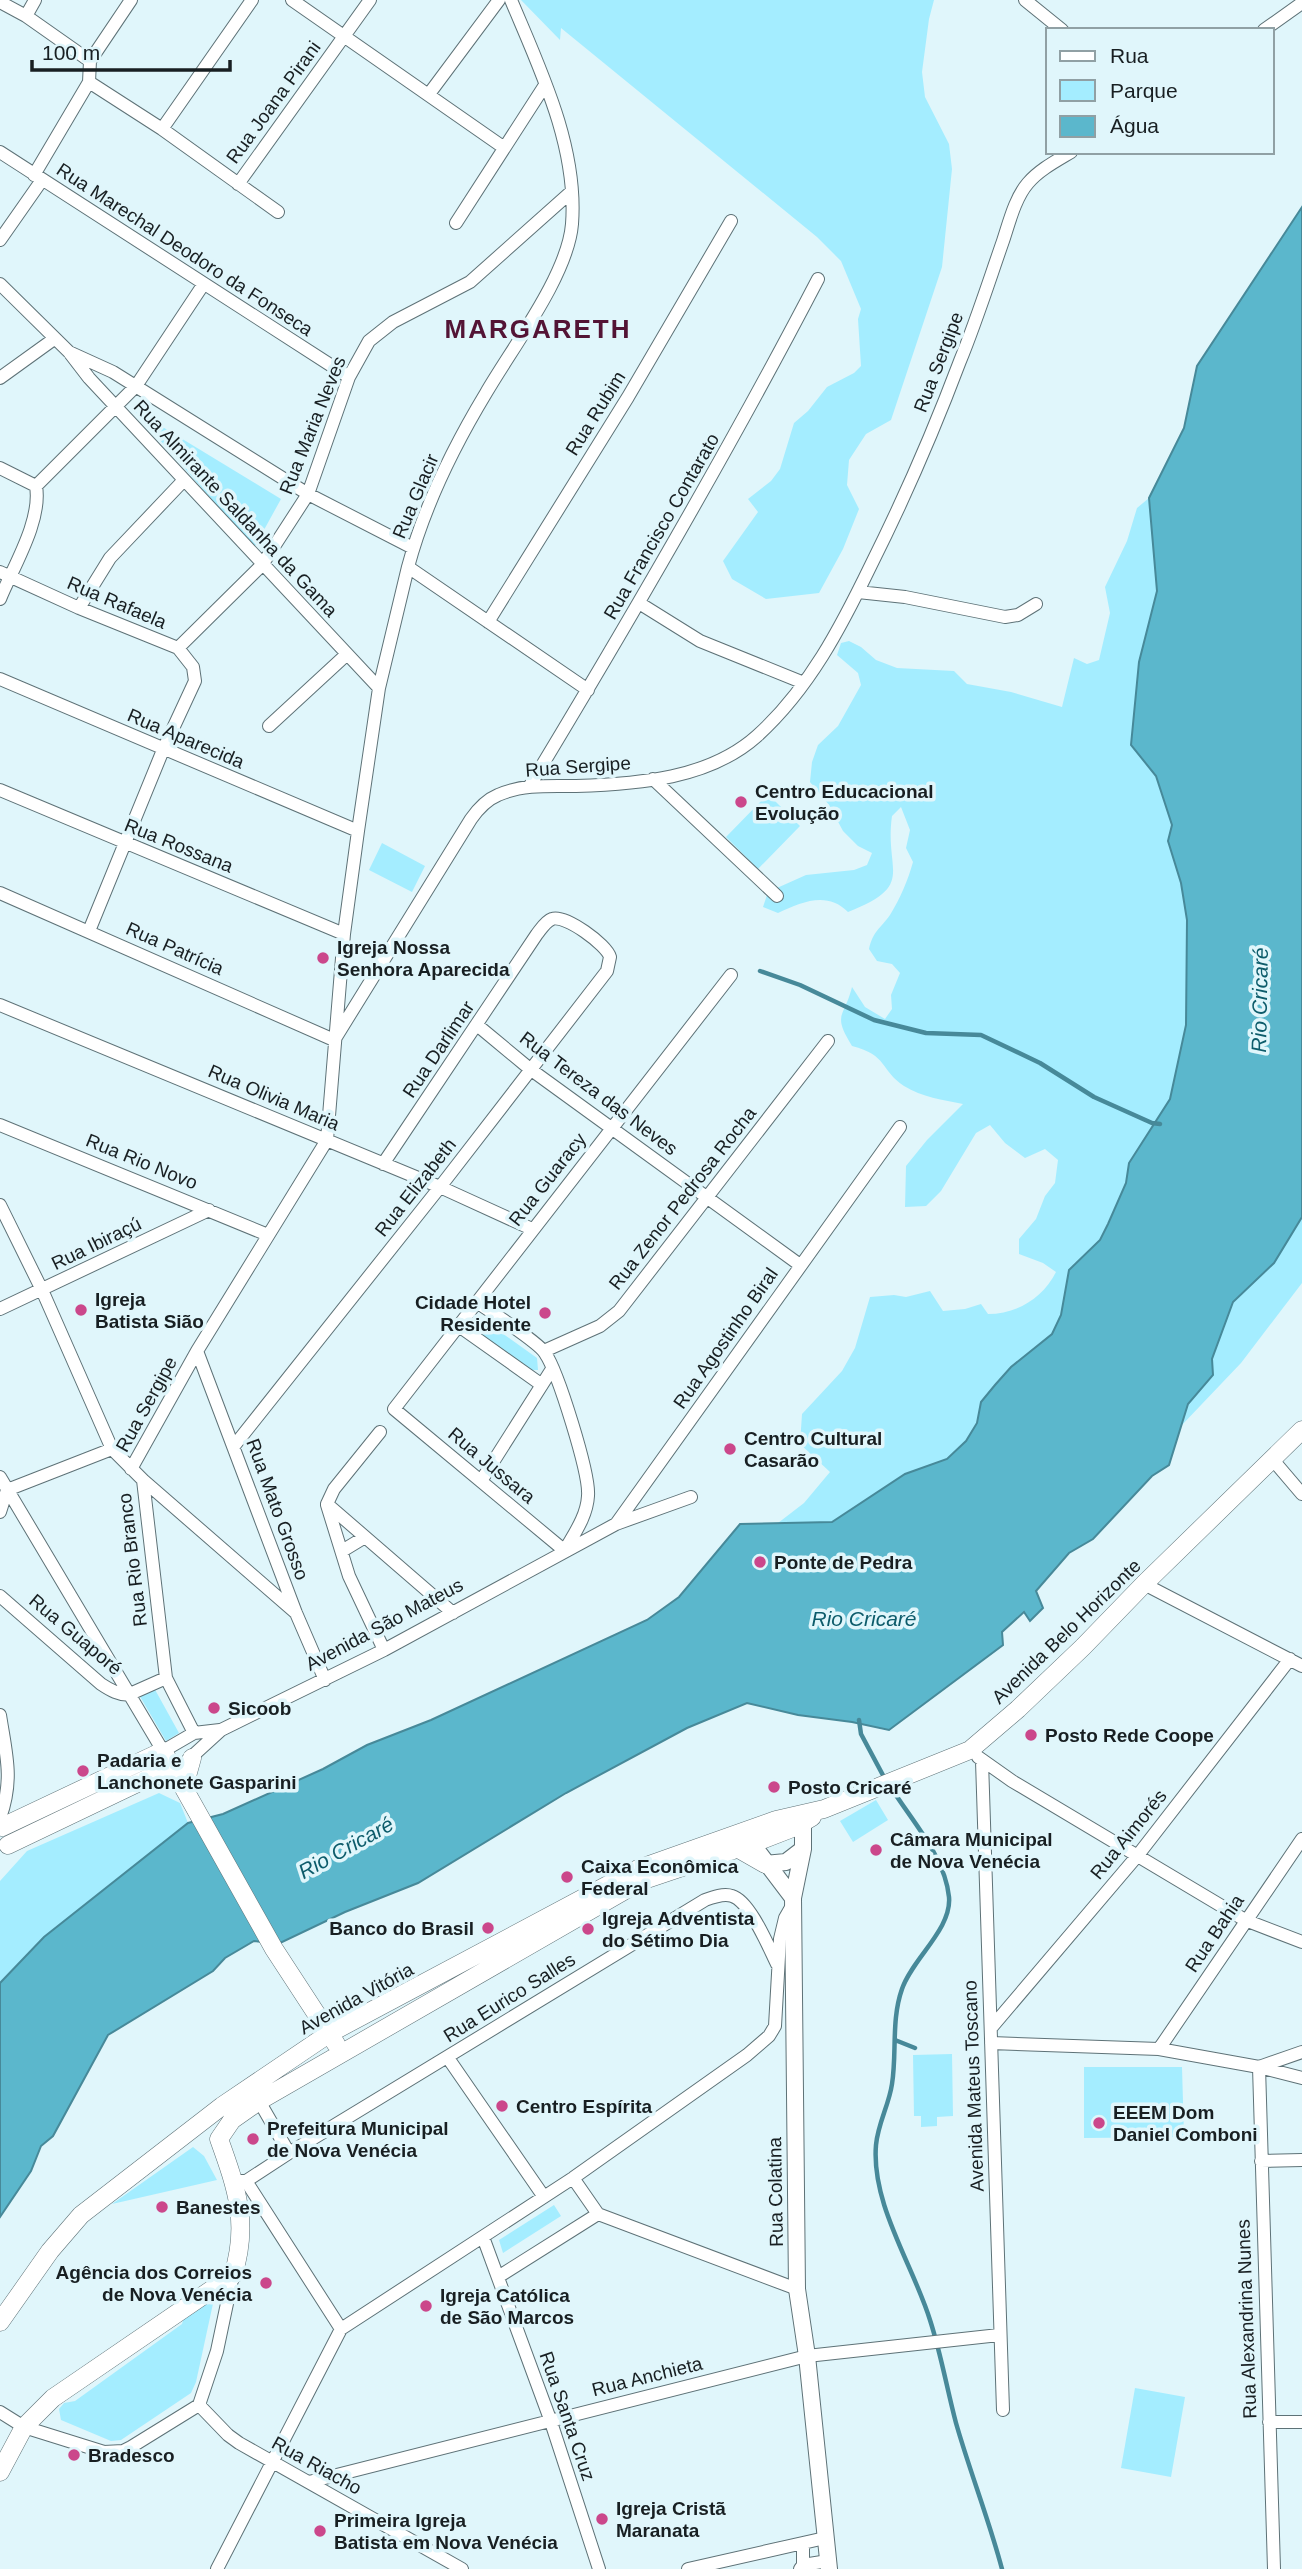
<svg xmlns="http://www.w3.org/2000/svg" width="1302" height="2569" font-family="Helvetica,sans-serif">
<rect width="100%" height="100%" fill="#e0f6fb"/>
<path fill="#a4edff" d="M521,0H934L929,19L922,72L925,97L949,144L952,169L942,267L891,420L866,434L849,460L847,485L859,509L843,549L819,593L766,599L732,579L723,561L758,512L748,499L771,481L780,469L794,423L808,411L827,387L854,373L861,366L858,319L861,309L841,261L817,237L561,28L560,40Z
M133,409L281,499L254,548Z
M1149,498L1157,591L1139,662L1131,745L1156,776L1164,797L1172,825L1168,841L1181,883L1187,920L1186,1025L1170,1099L1129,1163L1126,1183L1100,1240L1069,1270L1061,1315L1052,1334L981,1402L977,1423L966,1441L947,1459L905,1474L832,1522L778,1523L804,1503L830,1472L800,1444L802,1414L842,1371L855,1348L870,1297L894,1295L906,1297L930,1291L943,1311L965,1309L981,1304L988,1314C1017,1314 1043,1298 1056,1272L1043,1263L1019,1254V1239L1036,1219L1045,1196L1055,1183L1058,1160L1045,1149L1025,1158L1005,1143L990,1125L976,1133L941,1191L926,1206L905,1207L906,1166L927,1140L963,1104C943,1100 922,1097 904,1086C880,1070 888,1055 852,1046C832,1013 844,1019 852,987L865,1007L885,1019L892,1009L891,995L900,973L892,964L877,961L869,949C873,931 880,929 890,915C900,899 908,880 913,862L906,848L910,830L901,807L892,816C884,872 917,885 848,912C827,891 802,902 778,913L763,907L768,892L806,875L854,870L867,865L872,853L858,846L843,831L829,805L810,782L812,762L818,745L838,726L861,685L858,673L837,655L841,643L849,641L861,647L876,660L897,668L954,671L967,684L1011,692L1062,707L1074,658L1087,664L1099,660L1110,613L1105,587L1127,541L1137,508Z
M768,794L800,826L758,869L726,837Z
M382,843L425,866L412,892L369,870Z
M1302,1217V1283L1241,1363L1181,1426L1188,1404L1212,1375V1359L1233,1302L1274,1263Z
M478,1316L537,1358L538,1370H529L470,1326Z
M153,1686L179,1733L166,1741L138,1693Z
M159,1793L180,1803L188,1823L44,1937L0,1983V1881L27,1851Z
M876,1800L888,1820L853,1842L840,1821Z
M952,2054L953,2116L937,2117V2126L921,2127V2116H914L913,2055Z
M1084,2067H1182L1184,2137L1084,2138Z
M193,2147L204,2156L217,2180L112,2204Z
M554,2205L561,2216L503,2253L499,2240Z
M210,2299H214L196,2382L191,2393L121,2440L111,2441L61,2420L59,2409L64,2403L75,2401L182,2324L184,2317Z
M1135,2388L1185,2397L1171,2477L1121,2468Z"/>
<path fill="#5bb7cc" stroke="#478999" stroke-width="2" d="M1302,207V1217L1274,1263L1233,1302L1212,1359L1213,1375L1188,1404L1169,1465L1152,1476L1093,1539L1069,1553L1036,1591L1043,1608L1030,1621L1024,1612L1002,1632L1003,1645L889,1730L852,1722L798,1715L747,1703L687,1728L566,1793L418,1883L345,1912L278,1944L254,1941L225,1958L213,1971L108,2035L53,2136L41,2146L31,2171L0,2217V1983L44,1937L188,1823L223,1814L323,1769L367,1745L431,1720L647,1620L679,1597L740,1524L832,1522L905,1474L947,1459L966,1441L977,1423L981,1402L995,1385L1011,1367L1052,1334L1061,1315L1069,1270L1100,1240L1108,1224L1126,1183L1129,1163L1170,1099L1186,1025L1187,920L1181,883L1168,841L1172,825L1156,776L1131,745L1139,662L1157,591L1149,498L1184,428L1197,366Z"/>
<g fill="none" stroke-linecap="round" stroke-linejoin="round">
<path stroke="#478999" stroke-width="4.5" d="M760,971L800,985L874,1020L926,1033L981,1035L1040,1063L1094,1097L1152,1123L1160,1124
M859,1720L861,1734L885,1779
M890,1786C911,1820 945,1856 949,1897C952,1929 912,1959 902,1989C891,2020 897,2053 892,2084C889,2105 878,2123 876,2145C871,2204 913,2265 930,2320C941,2354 947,2389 956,2423C970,2472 989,2520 1002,2569
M895,2040L915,2048"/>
<defs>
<path id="minor" d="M292,0L503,147
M1025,0L1062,30
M0,2L26,16L90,61L89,82L34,175
M26,16L35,0
M1264,30L1302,3
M90,61L131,0
M89,82L162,129L278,212
M429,94L499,0
M162,129L252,0
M0,152L349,377
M238,184L370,0
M456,223L545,85
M0,240L42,180
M0,284L69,352L89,378L379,688
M69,352L113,372L308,494L413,548
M0,378L54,339
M0,468L36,486C42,521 13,567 0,599
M36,486L136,386L203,285
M408,567L588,690
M0,572L79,608L178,648L193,667L195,681L163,750L89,931
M858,592L905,597L1005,617L1018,615L1036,604
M639,603L700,641L804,683
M79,608L110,558L184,480
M488,622L628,397L731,221
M178,648L262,565L308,494L349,377L369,341L393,322L470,282L571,192
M0,679L358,831
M269,726L346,655
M653,779L777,896
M529,787C630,620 728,452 818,279
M0,790L344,934
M0,893L334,1040
M0,1005L440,1187L532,1229
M477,1025L530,1069L800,1265
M336,1037L471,819C478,809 486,800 498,795C522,784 551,786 576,786C638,784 709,779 757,736C809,689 841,627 871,565C904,499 934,430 960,361C976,322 989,281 1003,241C1009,223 1015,198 1028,183C1039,170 1056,161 1071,152
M0,1125L268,1235
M0,1205L42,1290L112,1449L143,1480L296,1613
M477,1302C491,1312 538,1342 545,1353C558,1372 590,1474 588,1496C587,1516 574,1534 565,1550
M0,1309L209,1210
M459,1326L542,1385
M197,1351L296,1613L325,1680
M544,1351L600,1326L619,1311L828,1041
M234,1446L440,1187L607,971L610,957C607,945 565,914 552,919C546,921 541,929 537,934L383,1164
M1273,1460L1302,1494
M131,1469L197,1351L327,1140L344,934L358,831L379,688L408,567C424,507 454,446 486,393C512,348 568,275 572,224C578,147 540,69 511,0
M0,1477L163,1751L194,1733L220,1730
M143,1480L166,1678L194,1733
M481,1481L552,1369
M7,1490L112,1449
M327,1504L453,1613
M327,1504L334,1489L380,1432
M327,1505L349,1576L384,1650
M0,1512L7,1490
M616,1524L691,1497
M342,1551L365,1537
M565,1551L394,1409L731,975
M1144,1584L1302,1666
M0,1596L101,1684C110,1690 120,1696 130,1694L166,1678
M0,1715C6,1754 14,1779 0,1818
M978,1757L1012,1781L1245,1920L1302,1942
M187,1761L221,1730L384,1650L616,1524L900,1127
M982,1761L1003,2410
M991,2028L1138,1855L1290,1659
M991,2043L1159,2049L1259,2067L1302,2078
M1159,2049L1302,1839
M448,2058L544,2197
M259,2101L289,2153
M1261,2161L1302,2160
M573,2178L598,2214L797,2289
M234,2181H246L289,2153L705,1900C713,1897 724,1893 732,1896C750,1901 769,1948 777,1964
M246,2181L341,2329
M483,2237L550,2419L599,2569
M498,2277L598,2214
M199,2405L228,2435L239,2443L462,2569
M0,2412L24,2427L104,2452L123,2451L131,2447L199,2405L217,2351L233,2275
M1269,2422H1302
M309,2482L807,2356L999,2335
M803,2565L828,2561
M217,2569L341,2329L573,2178L747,2055L769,2036L775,2026L780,1939L785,1918L793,1904
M688,2569L825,2538
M800,2569L803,2565V2543
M1274,2569L1259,2067L1302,2052"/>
<path id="secondary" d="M803,1814V1849L793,1898L797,2289L807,2356L829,2569
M759,1853L793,1898
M765,1864L786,1862L803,1849"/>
<path id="primary" d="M184,1787L192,1758
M2,1827L163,1751L274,1949L336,2044
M8,1845L146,1779L174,1769
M737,1848L765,1864
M219,2139L232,2120L259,2101L641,1881L754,1843L795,1827L812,1817
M0,2322L50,2251L81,2215L222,2106L330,2033L638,1869L776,1820L824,1809L970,1750L1018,1709L1083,1647L1144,1584L1302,1430
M0,2472L24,2427L53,2398L233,2275C249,2224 237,2189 219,2139"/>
</defs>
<use href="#minor" stroke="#5e7277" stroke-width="14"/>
<use href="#secondary" stroke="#5e7277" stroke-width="18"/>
<use href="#primary" stroke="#5e7277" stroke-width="19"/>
<use href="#minor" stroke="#fff" stroke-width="12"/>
<use href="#secondary" stroke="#fff" stroke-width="16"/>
<use href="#primary" stroke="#fff" stroke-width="18"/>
</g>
<g fill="#cb478b" stroke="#e0f6fb" stroke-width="2.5">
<circle cx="741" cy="802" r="7"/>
<circle cx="323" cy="958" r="7"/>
<circle cx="81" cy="1310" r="7"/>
<circle cx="545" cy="1313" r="7"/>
<circle cx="730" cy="1449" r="7"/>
<circle cx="760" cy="1562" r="7"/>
<circle cx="214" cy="1708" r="7"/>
<circle cx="1031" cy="1735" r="7"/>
<circle cx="83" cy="1771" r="7"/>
<circle cx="774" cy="1787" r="7"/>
<circle cx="876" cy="1850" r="7"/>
<circle cx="567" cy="1877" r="7"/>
<circle cx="488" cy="1928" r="7"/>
<circle cx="588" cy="1929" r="7"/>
<circle cx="502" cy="2106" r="7"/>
<circle cx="1099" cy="2123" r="7"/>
<circle cx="253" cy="2139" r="7"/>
<circle cx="162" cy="2207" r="7"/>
<circle cx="266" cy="2283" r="7"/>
<circle cx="426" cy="2306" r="7"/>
<circle cx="74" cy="2455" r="7"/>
<circle cx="602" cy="2519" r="7"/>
<circle cx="320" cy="2531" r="7"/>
</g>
<g text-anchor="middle" stroke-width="7" stroke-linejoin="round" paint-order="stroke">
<g font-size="19" fill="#181f22" stroke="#e0f6fb">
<text transform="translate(273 102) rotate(-54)" y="7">Rua Joana Pirani</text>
<text transform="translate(185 249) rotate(33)" y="7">Rua Marechal Deodoro da Fonseca</text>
<text transform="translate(938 362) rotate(-69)" y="7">Rua Sergipe</text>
<text transform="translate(595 413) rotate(-58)" y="7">Rua Rubim</text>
<text transform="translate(312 425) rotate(-68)" y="7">Rua Maria Neves</text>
<text transform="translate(415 496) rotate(-67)" y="7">Rua Glacir</text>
<text transform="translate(236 508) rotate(47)" y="7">Rua Almirante Saldanha da Gama</text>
<text transform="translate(661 526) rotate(-60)" y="7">Rua Francisco Contarato</text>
<text transform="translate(117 602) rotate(23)" y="7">Rua Rafaela</text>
<text transform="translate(186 738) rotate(23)" y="7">Rua Aparecida</text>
<text transform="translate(578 766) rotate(-4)" y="7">Rua Sergipe</text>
<text transform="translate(179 845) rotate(22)" y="7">Rua Rossana</text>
<text transform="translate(175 948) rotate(24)" y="7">Rua Patrícia</text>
<text transform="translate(438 1049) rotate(-56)" y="7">Rua Darlimar</text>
<text transform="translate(599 1093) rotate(37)" y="7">Rua Tereza das Neves</text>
<text transform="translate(274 1097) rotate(23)" y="7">Rua Olivia Maria</text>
<text transform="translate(142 1161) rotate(22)" y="7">Rua Rio Novo</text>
<text transform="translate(547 1179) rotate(-52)" y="7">Rua Guaracy</text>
<text transform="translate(415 1187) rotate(-52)" y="7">Rua Elizabeth</text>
<text transform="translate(682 1198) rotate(-52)" y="7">Rua Zenor Pedrosa Rocha</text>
<text transform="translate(96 1243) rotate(-26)" y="7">Rua Ibiraçú</text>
<text transform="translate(725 1338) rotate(-55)" y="7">Rua Agostinho Biral</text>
<text transform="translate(146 1404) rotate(-61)" y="7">Rua Sergipe</text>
<text transform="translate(492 1465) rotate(40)" y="7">Rua Jussara</text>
<text transform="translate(278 1509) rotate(70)" y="7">Rua Mato Grosso</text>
<text transform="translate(132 1560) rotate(-97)" y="7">Rua Rio Branco</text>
<text transform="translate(384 1624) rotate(-28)" y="7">Avenida São Mateus</text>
<text transform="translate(1066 1631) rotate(-44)" y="7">Avenida Belo Horizonte</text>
<text transform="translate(76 1634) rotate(40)" y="7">Rua Guaporé</text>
<text transform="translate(1128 1834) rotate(-51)" y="7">Rua Aimorés</text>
<text transform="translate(1214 1933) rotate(-56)" y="7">Rua Bahia</text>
<text transform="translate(509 1997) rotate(-32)" y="7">Rua Eurico Salles</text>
<text transform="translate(356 1998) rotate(-29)" y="7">Avenida Vitória</text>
<text transform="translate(973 2086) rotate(-92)" y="7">Avenida Mateus Toscano</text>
<text transform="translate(775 2192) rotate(-91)" y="7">Rua Colatina</text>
<text transform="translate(1246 2319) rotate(-92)" y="7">Rua Alexandrina Nunes</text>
<text transform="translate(647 2376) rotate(-14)" y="7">Rua Anchieta</text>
<text transform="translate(568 2416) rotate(71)" y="7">Rua Santa Cruz</text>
<text transform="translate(317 2465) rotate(29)" y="7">Rua Riacho</text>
</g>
<g font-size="19" font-weight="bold" fill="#181f22" stroke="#e0f6fb" text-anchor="start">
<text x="755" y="798">Centro Educacional<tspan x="755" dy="22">Evolução</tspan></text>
<text x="337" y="954">Igreja Nossa<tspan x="337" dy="22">Senhora Aparecida</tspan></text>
<text x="95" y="1306">Igreja<tspan x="95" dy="22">Batista Sião</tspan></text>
<text x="531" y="1309" text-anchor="end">Cidade Hotel<tspan x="531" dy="22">Residente</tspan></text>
<text x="744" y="1445">Centro Cultural<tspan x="744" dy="22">Casarão</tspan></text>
<text x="774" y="1569">Ponte de Pedra</text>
<text x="228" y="1715">Sicoob</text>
<text x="1045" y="1742">Posto Rede Coope</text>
<text x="97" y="1767">Padaria e<tspan x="97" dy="22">Lanchonete Gasparini</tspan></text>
<text x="788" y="1794">Posto Cricaré</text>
<text x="890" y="1846">Câmara Municipal<tspan x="890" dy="22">de Nova Venécia</tspan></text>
<text x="581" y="1873">Caixa Econômica<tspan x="581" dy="22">Federal</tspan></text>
<text x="602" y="1925">Igreja Adventista<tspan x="602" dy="22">do Sétimo Dia</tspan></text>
<text x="474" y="1935" text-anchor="end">Banco do Brasil</text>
<text x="516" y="2113">Centro Espírita</text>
<text x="1113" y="2119">EEEM Dom<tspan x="1113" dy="22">Daniel Comboni</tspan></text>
<text x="267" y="2135">Prefeitura Municipal<tspan x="267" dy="22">de Nova Venécia</tspan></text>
<text x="176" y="2214">Banestes</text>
<text x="252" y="2279" text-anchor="end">Agência dos Correios<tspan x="252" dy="22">de Nova Venécia</tspan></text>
<text x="440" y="2302">Igreja Católica<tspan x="440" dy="22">de São Marcos</tspan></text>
<text x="88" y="2462">Bradesco</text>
<text x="616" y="2515">Igreja Cristã<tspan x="616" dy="22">Maranata</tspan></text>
<text x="334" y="2527">Primeira Igreja<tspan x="334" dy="22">Batista em Nova Venécia</tspan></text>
</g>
<g font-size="21" font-style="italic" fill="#0d5c6b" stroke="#e0f6fb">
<text transform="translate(1260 1000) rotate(-89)" y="7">Rio Cricaré</text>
<text x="864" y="1626">Rio Cricaré</text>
<text transform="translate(346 1848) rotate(-29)" y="7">Rio Cricaré</text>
</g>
<g font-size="26" font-weight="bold" letter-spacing="2" fill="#531435" stroke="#e0f6fb">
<text x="538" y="338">MARGARETH</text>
</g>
</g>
<rect x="1046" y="28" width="228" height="126" fill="#e0f6fb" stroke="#90a0a4" stroke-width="2"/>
<rect x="1060" y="51" width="35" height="10" fill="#ffffff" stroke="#90a0a4" stroke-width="2"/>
<text x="1110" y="63" font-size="21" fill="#181f22">Rua</text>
<rect x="1060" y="80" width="35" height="21" fill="#a4edff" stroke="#90a0a4" stroke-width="2"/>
<text x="1110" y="98" font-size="21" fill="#181f22">Parque</text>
<rect x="1060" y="116" width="35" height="21" fill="#5bb7cc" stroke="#90a0a4" stroke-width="2"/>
<text x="1110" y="133" font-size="21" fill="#181f22">Água</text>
<path d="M32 60v10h198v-10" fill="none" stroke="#181f22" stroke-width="3.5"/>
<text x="42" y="60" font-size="21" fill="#181f22" stroke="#e0f6fb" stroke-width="5" paint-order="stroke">100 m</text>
</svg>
